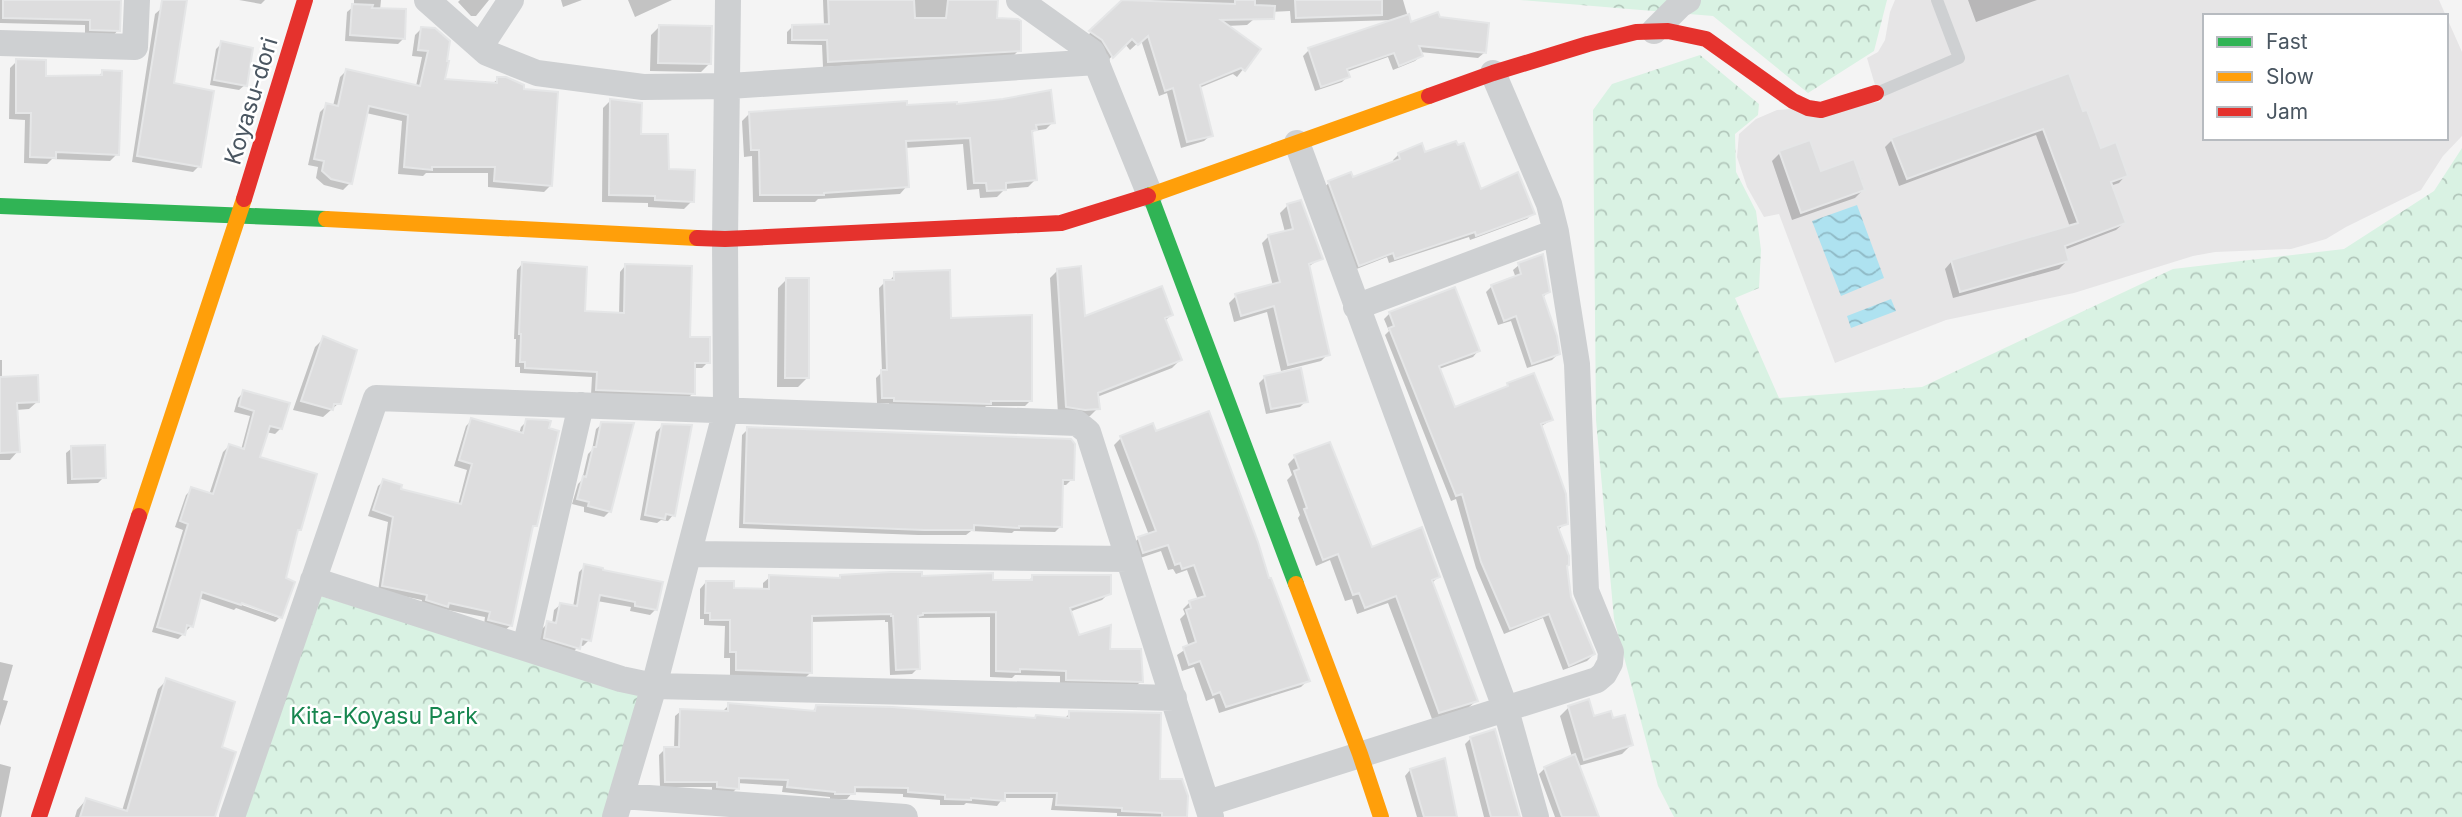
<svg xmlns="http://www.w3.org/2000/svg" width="2462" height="817" font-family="Inter,sans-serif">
<defs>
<pattern id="forest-crowns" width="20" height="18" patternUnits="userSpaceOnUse" patternTransform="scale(1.75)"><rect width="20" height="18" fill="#d9f2e3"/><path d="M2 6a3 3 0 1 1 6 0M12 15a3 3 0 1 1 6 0" fill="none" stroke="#b2c7bb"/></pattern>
<pattern id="water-waves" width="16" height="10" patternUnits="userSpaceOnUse" patternTransform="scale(1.75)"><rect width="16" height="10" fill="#aee2f0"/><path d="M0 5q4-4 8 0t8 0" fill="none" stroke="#90bac6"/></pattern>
</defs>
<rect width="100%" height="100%" fill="#f4f4f4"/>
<path fill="#e6e5e6" d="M1895,0H2439L2446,16H2205V138H2446V16L2462,52V136L2443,156L2421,190L2346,227L2326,239L2291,249L2215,252L2193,256L2074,293L1946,320L1835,363L1779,214L1764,217L1747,187L1737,157L1739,134L1756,119L1777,110L1880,102L1867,58L1878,52L1885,40L1890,12Z"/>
<path fill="url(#forest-crowns)" d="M1520,0H1887L1874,51L1808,93L1713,16Z
M1700,55L1759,104L1758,115L1735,134L1736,172L1756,211L1761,250L1759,288L1735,298L1779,398L1922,387L2173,269L2344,249L2434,191L2462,148V817H1674L1658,786L1614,619L1596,420L1593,110L1612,84Z
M320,596L640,692L612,817H240Z"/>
<path fill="url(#water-waves)" d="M1857,205L1884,278L1841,296L1812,221Z
M1891,299L1896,311L1851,328L1847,316Z"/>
<path fill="#0003" d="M0,0H119L118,30L113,36L85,35V25L0,23Z
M163,0H185L172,85L199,166L193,172L132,162L155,14L163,7Z
M239,0H265L261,4Z
M354,0H381L380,10L404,38L398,44L345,41L347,12L354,6Z
M460,0H489L476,16H471L458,2Z
M561,0H582L563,7Z
M628,0H672L635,17Z
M823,0H996L995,20L1019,50L1013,56L823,67L822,45L787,44V32L792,27L824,26Z
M1124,0H1403L1410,24L1438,19L1484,53L1478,58L1420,52L1421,56L1415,61L1393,70L1388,57L1346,72L1348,76L1342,82L1315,91L1303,56L1309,50L1395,20L1291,23L1290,11L1254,13V19L1247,25L1226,26L1258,50L1237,77L1233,74L1199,88L1211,135L1204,141L1181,148L1167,93L1159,96L1141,40L1130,50L1125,44L1106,62L1085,38Z
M1968,0H2037L1976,22Z
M660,26L710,63L701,72L650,71L651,35Z
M422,28L443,81L492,84L498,79L551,185L544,192L488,187V173H426L423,176L398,174L402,121L366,113L350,183L343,190L324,185L316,178L318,167L308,165L320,112L327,105L333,106L340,77L347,70L416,86L422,57L412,56L415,35Z
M222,43L245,85L239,90L210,85L216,49Z
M17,61L44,78L98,77L103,71L117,154L110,161L52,159L47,164L24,163L25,120L9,119L10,68Z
M611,100L692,201L684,209L648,207V203L602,202L603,108Z
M906,107L1053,122L1046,129L1034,131L1031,133L1035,180L1028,187L1005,189L997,197L980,198L979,189L967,190L963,144L905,148L907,186L900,194L818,199L815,202H753L752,156L744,157L742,121L749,114Z
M2082,113L2100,150L2126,175L2119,183L2110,186L2124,223L2116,230L2064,250L2067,261L2059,269L1953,298L1945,269L1952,261L2070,227L2036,135L1899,186L1885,147L1892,140Z
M1780,153L1820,173L1863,190L1855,198L1792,220L1772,161Z
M1399,154H1424L1480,191L1533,213L1527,219L1470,240L1469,237L1389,263L1387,257L1354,270L1323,188L1329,183L1352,179L1394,163L1393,160Z
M1300,203L1321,258L1308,267L1328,354L1321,361L1281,371L1267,312L1234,322L1229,303L1236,296L1273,286L1262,243L1269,236L1285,232L1280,213L1287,206Z
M522,264L584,313L619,314L620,272L625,266L708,362L702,368H694L693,393L687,399L591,395L592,377L520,373V367H515L516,339H514L517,270Z
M1519,265L1548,292L1542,298L1558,354L1552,360L1527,368L1511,321L1498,325L1486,292L1492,286L1516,278L1513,270Z
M1058,270L1084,318L1171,315L1165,321L1180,360L1172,368L1097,397L1098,408L1090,416L1076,417L1058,414L1050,278Z
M895,274L949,320L1031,400L1025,406H986L983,409L889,406V403H877L876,378L882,372L879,288L885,282H889Z
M787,279L807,378L798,387H777L778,288Z
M1390,313L1478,351L1473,357L1439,369L1454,409L1503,390L1508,385L1551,420L1540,427L1566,523L1558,530L1570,597L1593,655L1587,661L1563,670L1543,618L1504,634L1476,568L1456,499L1451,501L1385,335L1389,331L1384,319Z
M324,338L339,403L323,417L293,410L315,347Z
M0,360H2V379L38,401L29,409L16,410L18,451L10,460H0Z
M1265,377L1306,401L1300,407L1266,414L1259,383Z
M244,392L281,428L275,434L266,432L257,458L299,529L296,533L284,579L234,598L233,602L279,618L275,622L236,608L234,610L199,598L191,626L178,639L152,632L183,530L175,527L186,495L192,489L209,495L223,452L229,446L241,450L250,416L234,412L238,398Z
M472,420L519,434L521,427L527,421L535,525L531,530L510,626L504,631L484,625L485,617L421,605L422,600L378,591L388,522L368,516L378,486L384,481L398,490L458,505L467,470L454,466L466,426Z
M602,424L610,511L604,517L584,512V507L572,504L578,484L582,480L588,454L592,450L596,429Z
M662,426L673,515L668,521L661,520L657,523L640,520L656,432Z
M1152,426L1155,434L1268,581L1308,680L1301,687L1219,713L1214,698L1206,701L1194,667L1182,671L1177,655L1189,647L1180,619L1185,614L1183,609L1190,602L1198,600L1187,570L1176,574L1173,569L1168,570L1161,551L1137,559L1132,545L1139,538L1149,535L1114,445L1121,438Z
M748,429L1072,479L1066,485H1061L1060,527L1055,532L1014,531L1012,533L971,531L966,535H918L739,528L742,435Z
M72,448L104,477L98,483L67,484L66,453Z
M1295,457L1371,549L1438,577L1431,584L1476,701L1468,708L1432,719L1388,603L1357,614L1352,599L1345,601L1330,560L1316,566L1298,518L1300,515L1287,480L1292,475L1288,464Z
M585,566L601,572L656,609L650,615L630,611L631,607L597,601L589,640L583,646L579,645L572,654L539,643L542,629L548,623L552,624L554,610L560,605L573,607L579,572Z
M770,577L837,580L840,577L920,578L991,582H1028L1032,577L1109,593L1102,600L1069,612L1078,637L1109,651L1141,681L1135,687L1060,686V676L1015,675L1012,678L990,677V617L918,618V668L912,674L890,675L888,622H885V620L810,622V673L804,679L730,676V658H724L725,626L704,625V619H700V589L706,582L732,589L763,591V583Z
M0,662L13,665L3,700L8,701L0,726Z
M167,680L219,748L213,817H75L77,810L86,800L122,811L158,689Z
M729,705L811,713L816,707L1033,720L1064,719L1070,713L1158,780L1186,817L1117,816V813L1051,810L1053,798H1003L997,806L966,803L964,805H940V800L903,797V794L853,792L847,799H830V797L782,792L783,786L737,783V788L731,794L712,792V787H660L659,755L665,749H674L675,716L681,711H723Z
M1569,707L1593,718L1612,721L1631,745L1622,754L1578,766L1596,817H1555L1539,774L1545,768L1572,757L1560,716Z
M1471,738L1518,817H1484L1465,744Z
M0,764L11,767L1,817H0Z
M1410,770L1456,817H1417L1405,776Z"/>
<path fill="#ddddde" stroke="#e5e6e7" stroke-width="2" d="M3,0H121L120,31L90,30V20L3,18Z
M162,0H187L174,83L214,91L201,167L137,156Z
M828,0H914L915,18H946L948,0H998L997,18L1018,19L1021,21V51L828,62L827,40H792V25L829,24Z
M1122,0L1235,4V0H1255V5L1275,6L1274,19L1221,20L1261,49L1245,71L1241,68L1200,85L1213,136L1187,142L1173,88L1165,91L1148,36L1138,45L1132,39L1113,58L1102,40L1089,31Z
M1295,0H1382V15L1296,18Z
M352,4L373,5L372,8L406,9L405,39L350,35Z
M1438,12L1440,17L1489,23L1486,53L1419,46L1423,56L1399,66L1394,53L1347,69L1350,77L1321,87L1308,48L1409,14L1411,22Z
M659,25L712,26L711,64L658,63Z
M421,27L435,28L450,41L447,61H449L445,79L497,83V77H506L524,85V89L558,92L552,186L494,181L495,167H432V170L404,167L408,115L369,106L352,184L331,179L322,171L324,161L314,159L326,103L338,106L346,69L420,86L428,51L418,50Z
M221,41L253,48L247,86L214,80Z
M16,59L46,60V76L102,75V70L122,71L119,155L56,152V158L30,157L31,113H16Z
M2069,73L2083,111L2087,110L2101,148L2116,142L2128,176L2111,182L2126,223L2065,246L2069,261L1960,292L1951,260L2078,223L2043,129L1907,179L1891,138Z
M1051,90L1055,123L1036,125L1037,130L1032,131L1037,180L1006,183V190L987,191L986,183H974L970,138L906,141L909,187L824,193V195H760L759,150H751L749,112L907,101V105L957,102V104L1003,99Z
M610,99L642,103L641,134H668L669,169L695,170L694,202L655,200V196L609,195Z
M1810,140L1821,171L1854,159L1865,190L1801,213L1779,151Z
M1456,141L1458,145L1464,143L1481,189L1518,172L1535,214L1476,236L1475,232L1395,259L1393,253L1359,266L1328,181L1351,172L1353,177L1400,159L1398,153L1422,143L1425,152Z
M1301,200L1323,259L1309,264L1330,355L1288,365L1274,306L1241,316L1235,294L1280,282L1268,235L1293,229L1287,204Z
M1543,254L1550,292L1543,295L1557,336L1560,354L1532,364L1516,316L1504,321L1491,285L1521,274L1518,263Z
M522,262L587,267L585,311L624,313L625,264L692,266L690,337H710V363H695V394L596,390L597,372L525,368V362H520L521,334H519Z
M1081,266L1085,316L1162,286L1173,315L1165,318L1182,360L1098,393L1100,409L1085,410L1066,407L1057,269Z
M950,270L951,318L1032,315V401H991V404L894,401V398H882L881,370H887L884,280H894V272Z
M786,278H809V378H785Z
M1455,287L1480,351L1439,366L1455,407L1508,386L1507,383L1534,373L1553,420L1541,424L1566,494L1568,524L1558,527L1569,556V565L1567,566L1571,597L1595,654L1569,666L1549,614L1510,629L1481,562L1462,494L1456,496L1389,328L1394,326L1389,312Z
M323,336L357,350L341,404H334L333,410L301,401Z
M1301,368L1308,402L1271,409L1264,376Z
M38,375L39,402L17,403L20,452L0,453V377Z
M243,390L290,403L282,429L270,426L260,457L317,474L301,530H298L286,578L295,582L282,618L242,603L241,605L202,592L193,627L187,625L185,635L157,627L188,524L180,521L191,487L213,494L229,444L244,449L254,411L239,406Z
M1209,411L1258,542L1269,578H1271L1310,681L1226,707L1220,692L1213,695L1200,661L1189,665L1183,647L1196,642L1186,610L1191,608L1189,601L1205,596L1194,565L1182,569L1180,563L1175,565L1168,545L1143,553L1138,537L1156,531L1120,436L1153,423L1156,431Z
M471,418L523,433L526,419L547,420L551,421L549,428L559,431L537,526H533L512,626L488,620L490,612L449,603L448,607L426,600L427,595L382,586L393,517L373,510L383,479L402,485L401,489L461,504L472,464L459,460Z
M601,422L634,423L611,512L588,506L589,502L577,499L583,476L586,477L593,447H596Z
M662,424L692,425L675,516L666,514L665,519L645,515Z
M747,427L1071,439L1075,444L1074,480H1063L1062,527L1019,526V528L974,525V530H924L744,523Z
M1330,442L1372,547L1422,527L1440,577L1432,580L1478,701L1439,713L1396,596L1365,608L1359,593L1353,595L1338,554L1323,560L1304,509L1307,508L1294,471L1299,469L1294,455Z
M105,445L106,478L72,479L71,446Z
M584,564L603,568V570L663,582L657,610L635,606V602L600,595L591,641L582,639L580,649L544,638L547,621L556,623L560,603L577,606Z
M890,572H922V576L993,573V580H1032V575H1111V594L1070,608L1079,635L1111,625L1110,649H1141L1143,682L1066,680V671L1020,669V672L996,671V612L923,613V615L918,616L920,669L896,670L893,616H891V614L812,616V673L736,670V652H730V620H710V613H705L706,581H734V588L769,589V575L840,578V575Z
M166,678L235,702L222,747L236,752L215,817H80L86,798L127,811Z
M1589,699L1594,716L1611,711L1613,718L1625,715L1633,745L1584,760L1568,706Z
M728,703L815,711L816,705L892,707L1035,718L1036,715L1069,718V711L1161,713L1160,779H1182L1188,796L1187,817H1162V813L1122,811V808L1056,805L1057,793H1005V801L971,798V800L945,799V795L908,792V788L855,787V794H835V792L787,787L788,780L739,778V789L717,787V782H665L664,747H679L680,709L728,711Z
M1495,729L1520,817H1491L1470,737Z
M1575,754L1599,817H1562L1544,767Z
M1445,758L1457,817H1424L1410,769Z"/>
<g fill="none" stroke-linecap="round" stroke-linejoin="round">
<path stroke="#ced0d2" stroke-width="12" d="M1879,92L1959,58L1937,0"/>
<path stroke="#ced0d2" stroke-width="26" d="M427,0L487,53L537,73L643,87L729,86L1097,62
M1019,0L1092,52L1150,195
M1654,31L1680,5L1688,0
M0,43L135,47L137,0
M480,47L511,0
M1297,143L1506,710L1536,817
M1356,307L1556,232
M689,554L1128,559
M313,580L621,679L654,686L1174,698
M525,648L581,405
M622,796L905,817
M1208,803L1597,680L1604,674L1610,663L1611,652L1586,591L1577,364L1556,232L1549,204L1493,73
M232,817L376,398L1077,423L1088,432L1211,817
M615,817L654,686L726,410L725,239L728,0"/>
<path stroke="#30b455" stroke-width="16" d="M1150,195L1296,584
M0,206L326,219"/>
<path stroke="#ff9f0a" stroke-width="16" d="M1148,196L1429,96
M326,219L697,238
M139,516L244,199
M1296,584L1360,754L1381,817"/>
<path stroke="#e5322d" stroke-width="16" d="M1429,96L1493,73L1588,44L1636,32L1668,31L1706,39L1793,101L1808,108L1821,110L1876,93
M244,199L305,0
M697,238L725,239L1061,223L1148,196
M39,817L139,516"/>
</g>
<g text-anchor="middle" stroke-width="5" stroke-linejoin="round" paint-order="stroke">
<g font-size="23" fill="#4a5661" stroke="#fff">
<text transform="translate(251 101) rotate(-73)" y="8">Koyasu-dori</text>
</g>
<g font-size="23" fill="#17864f" stroke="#fff">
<text x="384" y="724">Kita-Koyasu Park</text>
</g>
</g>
<rect x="2203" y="14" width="245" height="126" fill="#ffffff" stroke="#b7bbc0" stroke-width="2"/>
<rect x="2217" y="37" width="35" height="10" fill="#30b455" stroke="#b7bbc0" stroke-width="2"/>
<text x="2266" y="49" font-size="21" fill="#4a5661">Fast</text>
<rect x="2217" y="72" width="35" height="10" fill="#ff9f0a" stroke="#b7bbc0" stroke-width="2"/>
<text x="2266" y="84" font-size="21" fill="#4a5661">Slow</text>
<rect x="2217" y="107" width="35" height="10" fill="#e5322d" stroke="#b7bbc0" stroke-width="2"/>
<text x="2266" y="119" font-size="21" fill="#4a5661">Jam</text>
</svg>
